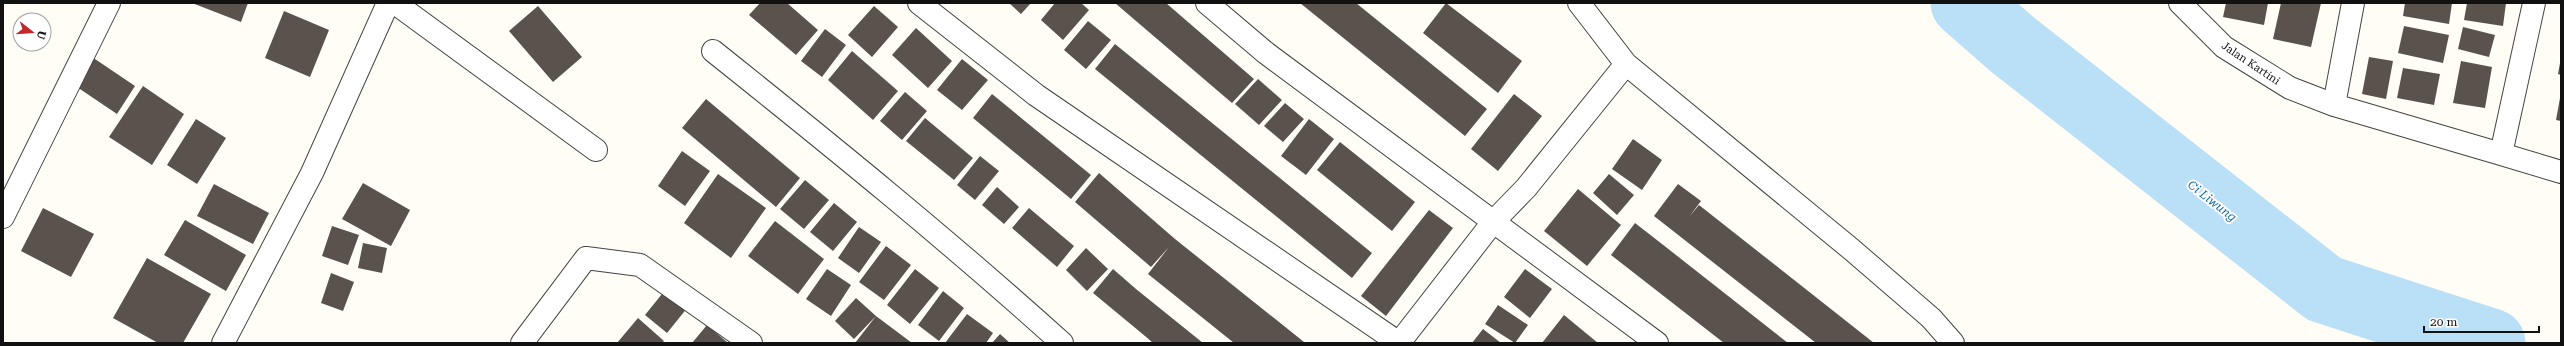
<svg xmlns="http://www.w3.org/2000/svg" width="2564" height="346" font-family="'Roboto Serif',serif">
<rect width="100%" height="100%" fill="#fffdf5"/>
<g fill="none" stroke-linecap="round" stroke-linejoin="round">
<path stroke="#b9e0f7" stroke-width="69" d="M1965,3L2013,45L2324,289L2491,343"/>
</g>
<path fill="#5a524d" d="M192,3H248L241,22Z
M760,3H787L818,30L796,55L749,15Z
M1009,3H1031L1021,14Z
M1055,3H1081L1089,10L1063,40L1041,20Z
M1115,3H1166L1254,79L1232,103Z
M1300,3H1356L1487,109L1465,136Z
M1446,3L1522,61L1498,93L1423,33Z
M2226,3H2268L2264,25L2223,17Z
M2281,3H2321L2311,47L2273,39Z
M2405,3H2452L2449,24L2403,16Z
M2467,3H2506L2503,26L2464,20Z
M538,6L582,57L553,82L509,31Z
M874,6L898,27L872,57L848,35Z
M284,11L329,30L310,77L265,58Z
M1088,21L1111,40L1086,69L1064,50Z
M2404,26L2449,35L2443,63L2398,53Z
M2463,27L2495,35L2489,57L2458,49Z
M916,28L952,61L928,88L892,55Z
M825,29L846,45L822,77L801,61Z
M1115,44L1372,253L1352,278L1095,69Z
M852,51L898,91L873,120L828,80Z
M92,57L135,86L117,114L74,85Z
M2369,57L2393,61L2386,99L2362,94Z
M962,59L988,80L962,110L937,90Z
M2461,61L2492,67L2485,108L2453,103Z
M2560,63H2561V75L2558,74Z
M2403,68L2440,74L2434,105L2397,98Z
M1258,79L1282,100L1259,125L1235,104Z
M143,86L184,114L152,165L109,137Z
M905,92L927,111L902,140L880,121Z
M992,94L1091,175L1071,199L973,118Z
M1514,94L1542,116L1498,171L1471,149Z
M2560,98H2561V121L2556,120Z
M706,99L800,178L776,207L682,128Z
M1285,103L1304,119L1283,142L1264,126Z
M925,118L973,158L954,180L906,141Z
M196,119L226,138L197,184L167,165Z
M1309,119L1334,139L1306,175L1281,156Z
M1633,139L1662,160L1642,190L1612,169Z
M1340,142L1415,202L1392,231L1317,170Z
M682,151L710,171L685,206L658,186Z
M980,156L999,171L975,200L957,185Z
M1099,173L1175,239L1304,342L1303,343H1234L1148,274L1169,247L1151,267L1075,202Z
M718,174L766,208L731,258L684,223Z
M1609,174L1634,195L1617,215L1593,193Z
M805,180L829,200L804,229L780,209Z
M363,183L410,210L391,246L342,219Z
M214,184L269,213L253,244L197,216Z
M1678,184L1701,201L1689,217L1699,205L1874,343H1816L1654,216Z
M997,187L1019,207L1004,224L982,205Z
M1578,189L1621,225L1587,266L1544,231Z
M834,203L857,222L833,251L810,232Z
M43,208L94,234L71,277L21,251Z
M1029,208L1074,246L1057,267L1012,228Z
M1429,210L1453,228L1386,316L1361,296Z
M185,220L246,255L226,291L164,255Z
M775,221L824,259L798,294L748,256Z
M1635,223L1662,244L1788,343H1724L1611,255Z
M332,226L359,235L348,265L322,256Z
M859,227L881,242L859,273L838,258Z
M363,243L387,248L382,273L358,268Z
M886,246L911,265L884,300L859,282Z
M1086,248L1108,269L1087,291L1066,270Z
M147,258L211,294L183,343H158L113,318Z
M827,269L851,285L831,316L806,299Z
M915,269L939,288L910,324L887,305Z
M1113,269L1136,289L1203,343H1153L1145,336L1093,293Z
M1525,269L1552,289L1530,318L1504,297Z
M331,273L354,282L343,311L321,303Z
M666,289L688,307L667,333L645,315Z
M943,291L964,308L939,341L918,325Z
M856,298L876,316L912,343H855L876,316L854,339L835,321Z
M1498,305L1528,325L1515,343L1485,324Z
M967,314L993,333L986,343H945Z
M1564,315L1587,334L1598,343H1542Z
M638,318L664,341L662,343H617Z
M707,325L728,343H692Z
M1483,329L1501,343H1472Z
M1000,334L1010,343H992Z"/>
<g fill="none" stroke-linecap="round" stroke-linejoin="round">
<defs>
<path id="minor" d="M395,3L596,150
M919,3L1036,95L1399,343
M1207,3L1266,53L1657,343
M1579,3L1626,64L1851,249L1931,318L1953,343
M2180,3L2224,47L2290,88L2334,105
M2353,3L2334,105L2501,154
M2534,3L2501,154L2561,172
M713,51C832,146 949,241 1062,343
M3,217L109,3
M223,343L312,173L388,3
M522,343L586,258L640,265L751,343
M1399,343L1493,222L1526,188L1626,64"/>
</defs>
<use href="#minor" stroke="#444" stroke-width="24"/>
<use href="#minor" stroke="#fff" stroke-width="22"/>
</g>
<g text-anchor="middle" stroke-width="4" stroke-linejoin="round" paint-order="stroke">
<g font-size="11" fill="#111" stroke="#fff">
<text transform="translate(2251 63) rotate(34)" y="4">Jalan Kartini</text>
</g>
<g font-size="12" font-style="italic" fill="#1768a6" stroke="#fff">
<text transform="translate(2212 201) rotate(38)" y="4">Ci Liwung</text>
</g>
</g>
<rect width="2564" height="346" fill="none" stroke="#111111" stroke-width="8"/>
<g transform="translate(32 32) rotate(107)"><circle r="19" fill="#ffffff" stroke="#a0a0a0"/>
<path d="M0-3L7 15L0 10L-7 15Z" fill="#c4262e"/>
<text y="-6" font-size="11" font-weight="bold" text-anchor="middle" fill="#111111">U</text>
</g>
<path d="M2424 326v6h115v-6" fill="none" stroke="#111111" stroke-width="2"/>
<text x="2430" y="326" font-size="12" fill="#111111" stroke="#ffffff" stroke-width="3" paint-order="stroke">20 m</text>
</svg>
